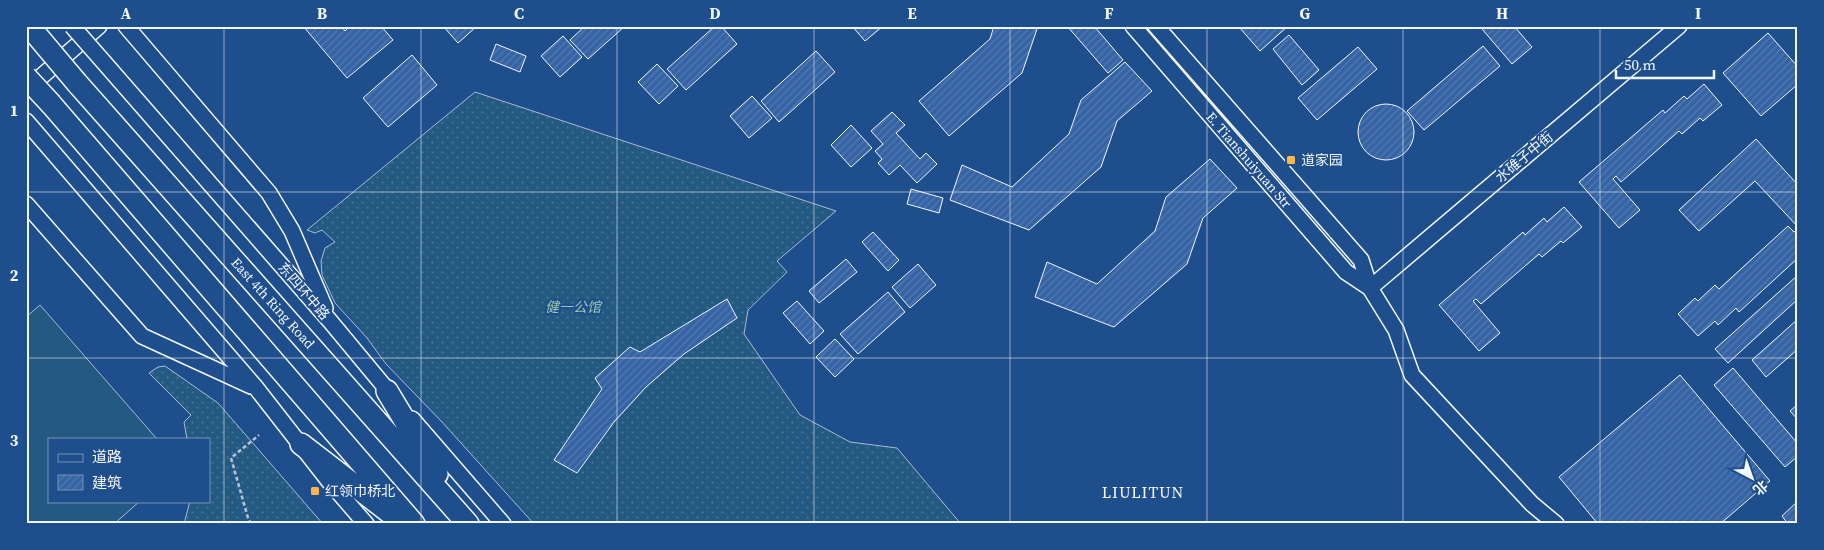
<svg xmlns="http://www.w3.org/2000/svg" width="1824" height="550" font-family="'Source Serif 4','Noto Sans SC',serif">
<defs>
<pattern id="grass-dots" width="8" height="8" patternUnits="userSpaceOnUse" patternTransform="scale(1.25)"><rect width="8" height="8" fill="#245a82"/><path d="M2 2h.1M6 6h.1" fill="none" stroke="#447295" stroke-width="1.8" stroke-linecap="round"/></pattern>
<pattern id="building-hatch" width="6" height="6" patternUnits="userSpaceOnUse" patternTransform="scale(1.25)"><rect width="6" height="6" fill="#3563a3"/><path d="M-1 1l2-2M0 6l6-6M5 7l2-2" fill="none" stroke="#537ab1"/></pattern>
</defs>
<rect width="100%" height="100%" fill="#1f4e8c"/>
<path fill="url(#grass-dots)" stroke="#a8bbd7" d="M475,92L836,211L777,261L787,272L748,310L744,334L800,415L850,442L897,448L961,524H534L442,422L386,364L367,338L335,303L322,275L321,261L325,248L335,242L322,230L315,233L307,230Z
M165,366L218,403L323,524H184L190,501H209V439H187L184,422L191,415L149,373L158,367Z"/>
<path fill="#245a82" stroke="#a8bbd7" d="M40,305L157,439H49V501H140L114,524H26V317Z"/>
<path fill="url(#building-hatch)" stroke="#f2f6ff" d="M303,26H341L345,31L350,26H381L393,40L347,78Z
M443,26H477L458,43Z
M585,26H625L588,59L570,40Z
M715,26H721L737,44L686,90L667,69Z
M852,26H883L865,41Z
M994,26H1038L1022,73L949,136L919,101L990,39Z
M1067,26H1094L1123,60L1108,73Z
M1241,26H1288L1260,51L1239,27Z
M1485,26H1514L1532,47L1512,64L1482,29Z
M1768,33L1798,67V84L1761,116L1723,73Z
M1289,35L1319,70L1302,85L1273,49Z
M563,36L582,57L560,77L541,56Z
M496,44L526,56L520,72L490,60Z
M1483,46L1500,66L1424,130L1407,111Z
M1358,47L1377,69L1317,120L1298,98Z
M816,51L835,72L779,122L761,101Z
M412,55L437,85L388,127L363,98Z
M1125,62L1152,91L1117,121L1101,167L1029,230L950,200L962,165L1012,187L1069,134L1081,100Z
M657,64L678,86L659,104L638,82Z
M1704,84L1722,105L1703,121L1700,118L1682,134L1679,131L1621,182L1616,176L1613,179L1640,210L1619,228L1579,182L1663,110L1665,113L1684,96L1687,99Z
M752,96L772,118L749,138L730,116Z
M1358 132a28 28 0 1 1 56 0a28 28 0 1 1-56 0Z
M892,112L905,125L896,133L920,159L926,153L937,164L917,183L900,165L889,175L878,163L882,159L875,151L883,144L871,131Z
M851,125L872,148L851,167L831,145Z
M1756,139L1798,185V227L1755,181L1699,231L1679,210Z
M1210,159L1237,188L1203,218L1187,264L1114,327L1035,297L1047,262L1097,284L1155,231L1166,197Z
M911,189L943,198L939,213L907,204Z
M1564,207L1582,227L1563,243L1561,241L1542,257L1539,254L1481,304L1476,299L1473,301L1500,333L1479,351L1439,305L1523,232L1525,235L1544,218L1547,222Z
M1788,226L1794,232L1798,229V258L1739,312L1736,308L1718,325L1715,321L1698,336L1678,314L1695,298L1698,301L1715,285L1719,289Z
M873,232L899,260L888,271L862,242Z
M846,259L857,272L819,303L809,291Z
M918,264L936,285L910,308L892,287Z
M1798,275V299L1728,363L1715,349Z
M888,292L905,312L858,354L840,334Z
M727,299L737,318L684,354L646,387L614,422L577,473L554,460L602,389L595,378L630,347L640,352Z
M797,301L824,331L810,344L783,313Z
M1798,319V349L1766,377L1752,360Z
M835,339L854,359L835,377L816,357Z
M1733,368L1798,444V456L1785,467L1714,385Z
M1680,375L1770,481L1720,524H1598L1559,477Z
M1798,404V420L1790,411Z
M1798,501V524H1788L1782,516Z"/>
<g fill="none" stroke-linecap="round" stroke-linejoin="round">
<defs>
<path id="minor" d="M126,26L269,193L292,231L325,308
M1133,26L1346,272L1370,288
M1156,26L1361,260L1370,288L1396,330L1412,375L1532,504L1556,524
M101,59L330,321L394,398
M26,90L99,26
M26,121L257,389L328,480L366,524
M26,204L142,336L251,386
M1370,288L1679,26
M412,419L503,524"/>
<path id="highway" d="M77,83L468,524
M51,104L414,524
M387,391L437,474
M301,444L398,519"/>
</defs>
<use href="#minor" stroke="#f2f6ff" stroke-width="18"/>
<use href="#highway" stroke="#f2f6ff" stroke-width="24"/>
<path stroke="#b3c4dc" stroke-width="2.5" stroke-dasharray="4 2.5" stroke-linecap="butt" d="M251,524L248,518L231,458L259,435"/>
<use href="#minor" stroke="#1f4e8c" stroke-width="15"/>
<use href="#highway" stroke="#1f4e8c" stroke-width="21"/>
<defs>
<path id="minor-bridge" d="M72,26L101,59"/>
<path id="highway-bridge" d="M29,26L77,83
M26,77L51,104"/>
</defs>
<use href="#minor-bridge" stroke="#f2f6ff" stroke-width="18" stroke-linecap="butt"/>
<use href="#highway-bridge" stroke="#f2f6ff" stroke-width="24" stroke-linecap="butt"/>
<use href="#minor-bridge" stroke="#1f4e8c" stroke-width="15"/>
<use href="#highway-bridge" stroke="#1f4e8c" stroke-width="21"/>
</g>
<path fill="none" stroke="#f2f6ff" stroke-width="1" stroke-opacity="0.55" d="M224,26V524M421,26V524M617,26V524M814,26V524M1010,26V524M1207,26V524M1403,26V524M1600,26V524M26,192H1798M26,358H1798"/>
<g fill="#ffb74d" stroke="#1f4e8c" stroke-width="2">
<rect x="1286" y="155" width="10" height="10" rx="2.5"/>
<rect x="310" y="486" width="10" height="10" rx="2.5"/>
</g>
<g text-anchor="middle" stroke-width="4" stroke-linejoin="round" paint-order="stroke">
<g font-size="14" fill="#f2f6ff" stroke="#1f4e8c">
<text transform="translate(1524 157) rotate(-40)" y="5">水碓子中街</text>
<text transform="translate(1249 160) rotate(49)" y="5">E. Tianshuiyuan Str</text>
<text transform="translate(304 291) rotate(49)" y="5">东四环中路</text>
<text transform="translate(273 303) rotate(48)" y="5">East 4th Ring Road</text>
</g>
<g font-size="14" fill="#f2f6ff" stroke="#1f4e8c" text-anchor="start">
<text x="1301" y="165">道家园</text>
<text x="325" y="496">红领巾桥北</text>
</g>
<g font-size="14" font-style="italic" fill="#97c8a6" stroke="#1f4e8c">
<text x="573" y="312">健一公馆</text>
</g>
<g font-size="16" letter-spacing="1" fill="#f2f6ff" stroke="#1f4e8c">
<text x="1143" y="498">LIULITUN</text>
</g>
</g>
<rect width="1824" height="550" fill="none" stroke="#1f4e8c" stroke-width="55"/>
<rect x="48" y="438" width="162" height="65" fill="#1f4e8c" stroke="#7391ba"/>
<rect x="58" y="454" width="25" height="8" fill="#1f4e8c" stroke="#7391ba"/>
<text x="92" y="462" font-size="15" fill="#f2f6ff">道路</text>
<rect x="58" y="475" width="25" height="15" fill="url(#building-hatch)" stroke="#7391ba"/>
<text x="92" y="488" font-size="15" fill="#f2f6ff">建筑</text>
<g transform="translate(1752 478) rotate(139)" stroke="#1f4e8c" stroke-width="4" paint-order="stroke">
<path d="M0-4L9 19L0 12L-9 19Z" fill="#f2f6ff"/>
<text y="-8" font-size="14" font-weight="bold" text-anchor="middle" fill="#f2f6ff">北</text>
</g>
<path d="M1616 70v8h98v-8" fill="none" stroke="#f2f6ff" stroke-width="2.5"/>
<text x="1624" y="70" font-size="15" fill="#f2f6ff" stroke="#1f4e8c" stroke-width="4" paint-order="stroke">50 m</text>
<rect x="28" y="28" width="1768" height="494" fill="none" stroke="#f2f6ff" stroke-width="2"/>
<g font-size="16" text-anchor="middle" font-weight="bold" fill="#f2f6ff">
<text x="126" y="19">A</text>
<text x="322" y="19">B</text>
<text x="519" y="19">C</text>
<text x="715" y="19">D</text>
<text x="912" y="19">E</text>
<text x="1109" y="19">F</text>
<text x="1305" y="19">G</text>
<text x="1502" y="19">H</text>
<text x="1698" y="19">I</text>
<text x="14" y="116">1</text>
<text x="14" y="281">2</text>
<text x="14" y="446">3</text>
</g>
</svg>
